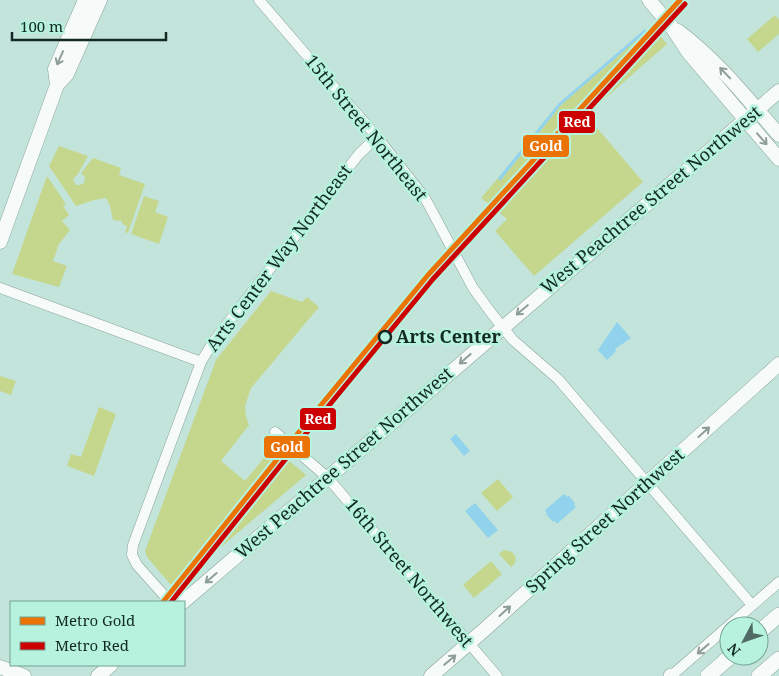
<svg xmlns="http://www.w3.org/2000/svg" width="779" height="676" font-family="'Noto Serif',serif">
<rect width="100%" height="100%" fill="#c3e4da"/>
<path fill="#c5d78c" d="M775,15L779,20V34L758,52L747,39Z
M652,27L667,44L586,115L643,182L534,276L495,231L507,219L481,198L498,178L501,180L561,105Z
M59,146L88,156L78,174L73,179L76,185H80L84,183L85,177L81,173L93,158L121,168L119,175L145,184L128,233L125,232L127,226L122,224V221L113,220L110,206L106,198L94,200L76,206L49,166Z
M47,176L66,204L63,206L69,215L62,221L70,230L59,244L53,261L67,266L59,287L12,274Z
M144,196L159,201L155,212L168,217L159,244L131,234Z
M271,291L302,302L307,297L319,307L251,388L245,406L246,417L249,425L221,461L245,481L273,447L306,475L176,585L170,584L147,557L145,551L216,360Z
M0,376L16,381L11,395L0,391Z
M99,407L116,414L94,476L67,466L71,454L81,457Z
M498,479L513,497L497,511L481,493Z
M504,550L512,552C517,557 517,563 511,567L499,554Z
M491,561L502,574L474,598L463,585Z"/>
<path fill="#91d2ec" d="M645,29L647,31L561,105L500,181L498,178L559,103Z
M617,322L631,338L615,349L616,351L607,360L598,350Z
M456,434L470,451L464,456L450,439Z
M564,494L567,497L568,495L575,503L574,505L576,507L557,524L555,521L553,522L546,514L547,513L545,510Z
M475,503L498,530L488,538L465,511Z"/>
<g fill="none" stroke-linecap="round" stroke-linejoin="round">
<defs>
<path id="minor" d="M259,0L377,137L425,198L473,288L492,314L513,340L558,379L752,605
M0,288L201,362
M275,432L328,478L497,676
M170,602L137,565L132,555L133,545L201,362L213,342L359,154L377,137
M671,676L779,582"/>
<path id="major" d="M649,0L671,26L688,52L779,159
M678,31C717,60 747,98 779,135
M57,85L55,69L85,0
M0,242L57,85L67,74L100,0
M183,602L779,91
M0,667L24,676
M98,676L111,665
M431,676L484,630L779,364"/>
<path id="highway" d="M759,632L779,615
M671,676H672
M708,676L731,656
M759,676L779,659"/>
</defs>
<use href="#minor" stroke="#8aa39c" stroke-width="11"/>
<use href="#major" stroke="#8aa39c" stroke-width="15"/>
<use href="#highway" stroke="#8aa39c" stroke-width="16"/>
<use href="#minor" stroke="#f6fbf9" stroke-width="10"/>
<use href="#major" stroke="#f6fbf9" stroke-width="14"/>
<use href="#highway" stroke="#f6fbf9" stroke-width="15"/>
<defs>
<path id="metro-1" d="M163,602L303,427L428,275L680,0"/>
<path id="metro-2" d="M171,602L308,431L433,279L685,4"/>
</defs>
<use href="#metro-1" stroke="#b6f2de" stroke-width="9"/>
<use href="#metro-2" stroke="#b6f2de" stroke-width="9"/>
<use href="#metro-1" stroke="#eb7306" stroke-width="5"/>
<use href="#metro-2" stroke="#c00" stroke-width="5"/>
</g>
<defs><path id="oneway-shaft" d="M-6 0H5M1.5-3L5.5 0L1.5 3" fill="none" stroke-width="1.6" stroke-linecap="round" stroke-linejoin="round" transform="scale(1.25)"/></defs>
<g stroke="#8f9d99">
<use href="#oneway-shaft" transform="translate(60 58) rotate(114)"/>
<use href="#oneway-shaft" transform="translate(725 73) rotate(-134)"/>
<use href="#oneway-shaft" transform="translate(762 139) rotate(49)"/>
<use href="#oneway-shaft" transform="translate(522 310) rotate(140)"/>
<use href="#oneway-shaft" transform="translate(465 359) rotate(139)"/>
<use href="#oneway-shaft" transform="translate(704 432) rotate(-42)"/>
<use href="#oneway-shaft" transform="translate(211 578) rotate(139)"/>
<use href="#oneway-shaft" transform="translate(505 611) rotate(-42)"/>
<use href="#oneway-shaft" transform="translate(703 649) rotate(139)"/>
<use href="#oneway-shaft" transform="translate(450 660) rotate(-40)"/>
</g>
<circle fill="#b6f2de" stroke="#122a23" stroke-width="2.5" cx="385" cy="337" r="6"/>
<g text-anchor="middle" stroke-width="5" stroke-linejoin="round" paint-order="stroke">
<g font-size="18" fill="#122a23" stroke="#b6f2de">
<text transform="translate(366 128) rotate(51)" y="6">15th Street Northeast</text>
<text transform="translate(651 200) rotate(-40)" y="6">West Peachtree Street Northwest</text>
<text transform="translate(279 258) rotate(-53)" y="6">Arts Center Way Northeast</text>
<text transform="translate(344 463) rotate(-41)" y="6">West Peachtree Street Northwest</text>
<text transform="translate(605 521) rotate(-42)" y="6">Spring Street Northwest</text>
<text transform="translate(409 573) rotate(50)" y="6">16th Street Northwest</text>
</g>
<g font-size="18" font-weight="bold" fill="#122a23" stroke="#b6f2de" text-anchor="start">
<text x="396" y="343">Arts Center</text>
</g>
</g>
<g stroke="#b6f2de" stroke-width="2">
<rect x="558" y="110" width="38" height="24" rx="5" fill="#c00"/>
<rect x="522" y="134" width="48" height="24" rx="5" fill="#eb7306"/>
<rect x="299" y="407" width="38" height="24" rx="5" fill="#c00"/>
<rect x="263" y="435" width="48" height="24" rx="5" fill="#eb7306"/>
</g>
<g font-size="14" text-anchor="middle" font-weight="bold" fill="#fff">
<text x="577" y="127">Red</text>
<text x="546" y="151">Gold</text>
<text x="318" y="424">Red</text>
<text x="287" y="452">Gold</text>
</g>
<rect x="10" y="601" width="175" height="65" fill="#b6f2de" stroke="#74a293"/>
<rect x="20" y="617" width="25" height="8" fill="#eb7306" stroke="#74a293"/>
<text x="55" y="626" font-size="15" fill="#122a23">Metro Gold</text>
<rect x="20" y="642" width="25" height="8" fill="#cc0000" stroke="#74a293"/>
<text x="55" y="651" font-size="15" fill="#122a23">Metro Red</text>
<g transform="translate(744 641) rotate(229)"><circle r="24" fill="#b6f2de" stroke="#74a293"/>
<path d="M0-4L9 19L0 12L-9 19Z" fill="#506b63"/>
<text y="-8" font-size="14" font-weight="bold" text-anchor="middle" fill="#122a23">N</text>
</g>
<path d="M12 32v8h154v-8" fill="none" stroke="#122a23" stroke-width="2.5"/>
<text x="20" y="32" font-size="15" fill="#122a23" stroke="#b6f2de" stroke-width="4" paint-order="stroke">100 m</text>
</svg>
